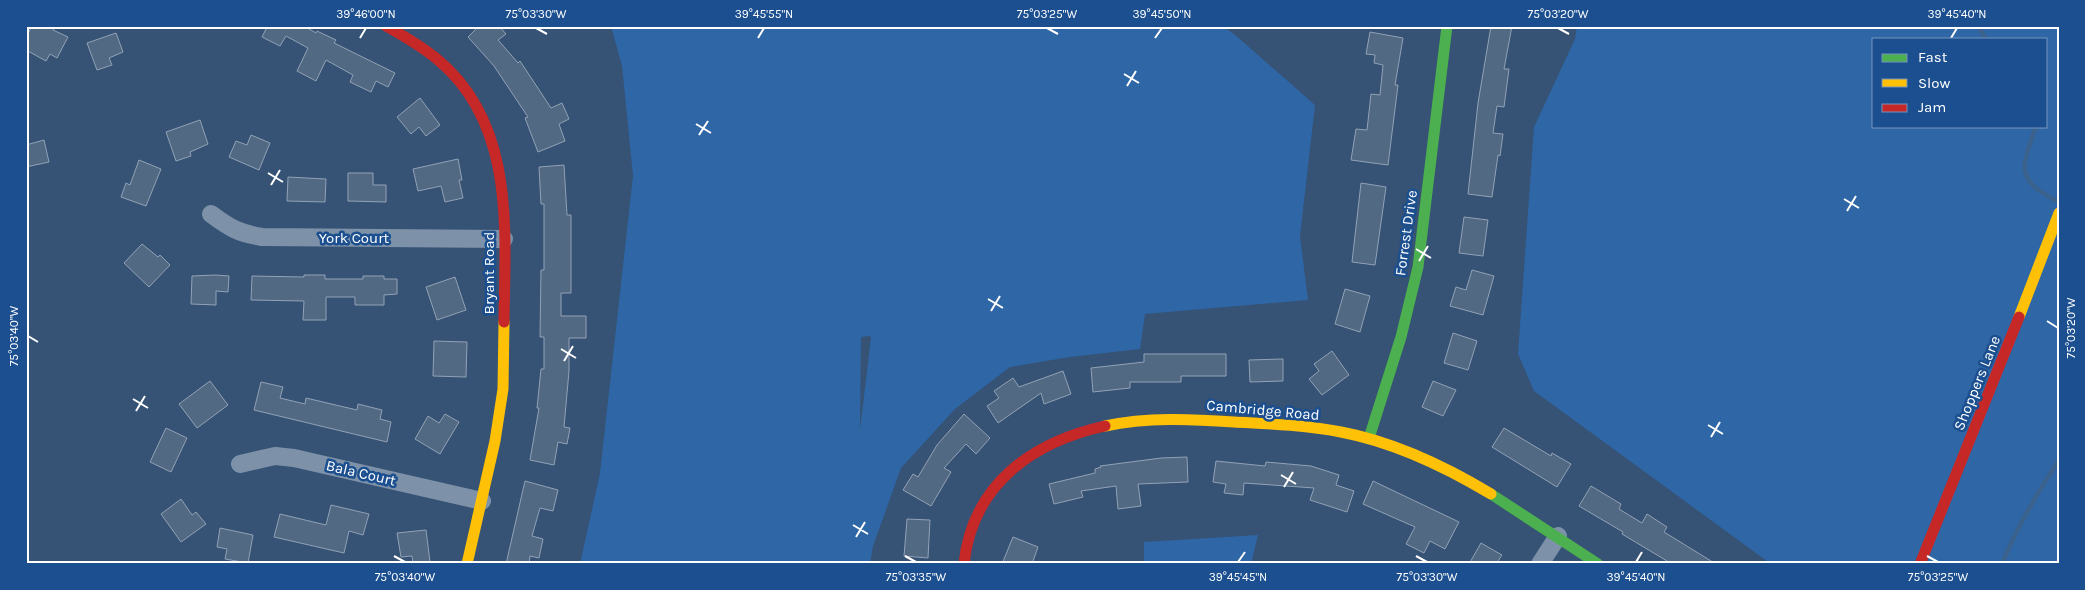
<svg xmlns="http://www.w3.org/2000/svg" width="2085" height="590" font-family="Karla,sans-serif">
<rect width="100%" height="100%" fill="#365274"/>
<path fill="#2f66a5" fill-rule="evenodd" d="M611,26H1222L1234,34L1315,105L1300,236L1308,300L1145,314L1140,349L1070,357L1010,367L955,409L901,468L873,546L870,564H580L600,473L633,176L622,66ZM870,336L871,337L860,430L861,337Z
M1577,26H2059V564H1771L1534,391L1518,354L1534,127L1575,39ZM1874,39H2046V126H1874Z
M1258,535L1251,564H1144V542Z"/>
<g fill="none" stroke-linecap="round" stroke-linejoin="round">
<path stroke="#3b618d" stroke-width="4.5" d="M1978,26L1986,39
M2036,126C2022,168 2013,179 2059,202
M2002,564C2017,527 2037,493 2059,460"/>
</g>
<path fill="#526984" stroke="#92a2b6" d="M32,26H55L53,30L68,37L57,58L50,54L46,61L26,50V37Z
M266,26H304L316,33L317,31L336,40L334,43L395,73L388,87L376,81L371,92L350,82L353,75L326,60L316,81L297,71L308,48L286,36L280,46L262,37L267,27Z
M479,26H499L506,34L498,40L518,63L520,61L551,108L562,103L569,119L559,124L565,141L538,152L525,118L528,117L494,66L468,37Z
M1491,26H1512L1504,69H1509L1504,107L1497,106L1493,133L1503,134L1500,156L1498,155L1492,197L1468,194L1478,103Z
M1370,32L1403,38L1395,85H1398L1388,165L1351,160L1356,129L1367,130L1371,94L1380,95L1383,65L1374,63L1375,55L1366,54Z
M116,33L123,52L109,58L112,65L97,70L87,43Z
M420,98L440,125L426,136L419,127L411,134L397,117Z
M200,120L208,144L190,152L191,156L176,161L166,132Z
M251,135L270,143L259,170L229,157L236,141L247,145Z
M44,140L49,162L26,167V145Z
M458,159L462,180H459L463,198L445,202L441,186L418,191L413,169Z
M139,160L161,169L146,206L121,197L126,183L130,185Z
M564,165L567,215H571V293H561V316H586V338H569V371L564,427L570,428L567,444L558,442L554,465L530,460L539,408H537L541,369H544V337H540L541,270H544V204H541L539,167Z
M348,173H373V185H386V202L348,201Z
M288,177L326,179L325,202L287,201Z
M1361,183L1386,187L1375,265L1352,262Z
M1464,217L1488,220L1483,256L1459,253Z
M142,244L158,257L160,255L170,265L149,287L124,263Z
M1472,270L1494,276L1483,315L1450,306L1456,287L1466,290Z
M216,275L229,276L228,292L216,291V305L191,304L192,276Z
M304,275H325V279H363V276H384V279H397V294L384,295V305H355V297H326V320H303L304,301L251,300L252,276L304,277Z
M455,277L466,310L437,320L426,287Z
M1345,289L1370,296L1360,332L1335,324Z
M1453,333L1477,341L1468,370L1444,363Z
M434,341L467,342L466,377L433,376Z
M1332,351L1349,375L1322,395L1309,379L1319,371L1314,364Z
M1144,354H1226V376H1181V382H1130V388L1093,392L1091,368L1144,362Z
M1283,359V381L1250,382L1249,360Z
M1063,371L1071,394L1044,404L1041,393L998,423L987,406L999,398L994,391L1013,378L1019,387Z
M210,381L228,405L197,428L179,404Z
M1433,381L1456,390L1443,416L1422,407Z
M261,382L283,387L280,398L305,404L306,398L357,410L358,404L382,410L380,419L391,422L387,442L254,410Z
M445,414L459,422L440,454L415,439L428,416L439,423Z
M964,414L990,438L976,454L966,444L944,468L951,472L931,506L903,490L913,474L918,477L937,445Z
M166,428L187,438L171,472L150,462Z
M1504,428L1551,456L1552,453L1571,464L1557,487L1492,447Z
M1187,457L1188,482L1138,484L1141,506L1118,509L1116,486L1081,491L1083,497L1054,504L1049,484L1095,473V469L1101,467L1100,466L1161,458Z
M1216,461L1265,466L1266,462L1311,466L1339,475L1336,485L1354,491L1347,512L1310,500L1314,488L1244,483L1243,495L1224,493L1226,484L1213,482Z
M525,481L558,490L553,511L540,508L532,536L543,539L539,558L530,556L529,564H506Z
M1373,481L1459,522L1445,549L1430,541L1424,553L1406,544L1415,527L1363,504Z
M1591,486L1621,504L1619,509L1642,523L1647,514L1667,527L1664,532L1716,564H1672L1622,534L1623,532L1579,506Z
M181,499L192,515L196,512L206,524L181,542L161,514Z
M331,505L369,514L363,535L349,531L344,553L274,537L280,514L326,525Z
M907,519L930,520L928,558L904,556Z
M220,528L253,535L248,563L225,559L227,549L217,547Z
M426,530L430,562L413,564L412,556L401,557L397,533Z
M1013,537L1038,547L1032,564H1002Z
M1481,543L1502,555L1496,564H1469Z"/>
<g fill="none" stroke-linecap="round" stroke-linejoin="round">
<path stroke="#7d92a8" stroke-width="18" d="M211,214C230,228 238,233 262,237L504,239
M240,464L275,456L294,458L482,501
M1540,564L1558,536"/>
<path stroke="#4caf50" stroke-width="11" d="M1369,438L1401,337L1418,267L1447,26
M1491,494L1598,564"/>
<path stroke="#ffc107" stroke-width="11" d="M2019,317L2059,213
M1105,426C1147,417 1192,419 1234,422C1270,424 1306,425 1341,432C1394,442 1446,467 1491,494
M467,564L495,441L503,389L504,322"/>
<path stroke="#c62828" stroke-width="11" d="M386,26C404,36 421,46 437,59C516,124 505,231 504,322
M964,564C972,485 1032,442 1105,426
M1920,564L2019,317"/>
</g>
<path fill="none" stroke="#fff" stroke-width="2" d="M536,28L547,34M1047,28L1058,34M1558,28L1569,34M360,38L366,28M758,38L764,28M1155,38L1162,28M1951,38L1957,28M1124,74L1139,83M1127,86L1136,71M696,124L711,133M699,135L708,121M268,173L283,182M271,185L280,170M1844,199L1859,208M1847,211L1856,196M1416,249L1431,258M1419,261L1428,246M988,299L1003,308M991,311L1000,296M2047,321L2058,328M28,336L38,342M561,349L576,358M564,361L573,346M133,399L148,408M136,411L145,396M1708,425L1723,434M1711,437L1720,422M1281,475L1296,484M1284,487L1293,472M853,525L868,534M856,537L865,522M394,556L405,562M905,556L916,562M1416,556L1427,562M1927,556L1938,562M1238,562L1245,552M1636,562L1642,552"/>
<g text-anchor="middle" stroke-width="5" stroke-linejoin="round" paint-order="stroke">
<g font-size="15" fill="#fff" stroke="#1b4f8f">
<text transform="translate(1406 233) rotate(-82)" y="5">Forrest Drive</text>
<text x="354" y="243">York Court</text>
<text transform="translate(489 273) rotate(-90)" y="5">Bryant Road</text>
<text transform="translate(1977 383) rotate(-68)" y="5">Shoppers Lane</text>
<text transform="translate(1263 410) rotate(5)" y="5">Cambridge Road</text>
<text transform="translate(361 473) rotate(13)" y="5">Bala Court</text>
</g>
</g>
<rect width="2085" height="590" fill="none" stroke="#1b4f8f" stroke-width="55"/>
<rect x="1872" y="38" width="175" height="90" fill="#1b4f8f" stroke="#7695bc"/>
<rect x="1882" y="54" width="25" height="8" fill="#4caf50" stroke="#7695bc"/>
<text x="1918" y="62" font-size="15" fill="#ffffff">Fast</text>
<rect x="1882" y="79" width="25" height="8" fill="#ffc107" stroke="#7695bc"/>
<text x="1918" y="88" font-size="15" fill="#ffffff">Slow</text>
<rect x="1882" y="104" width="25" height="8" fill="#c62828" stroke="#7695bc"/>
<text x="1918" y="112" font-size="15" fill="#ffffff">Jam</text>
<rect x="28" y="28" width="2030" height="534" fill="none" stroke="#fff" stroke-width="2"/>
<g font-size="12" text-anchor="middle" fill="#fff">
<text x="366" y="18">39°46'00"N</text>
<text x="536" y="18">75°03'30"W</text>
<text x="764" y="18">39°45'55"N</text>
<text x="1047" y="18">75°03'25"W</text>
<text x="1162" y="18">39°45'50"N</text>
<text x="1558" y="18">75°03'20"W</text>
<text x="1957" y="18">39°45'40"N</text>
<text transform="translate(2071 328) rotate(-90)" y="4">75°03'20"W</text>
<text transform="translate(14 336) rotate(-90)" y="4">75°03'40"W</text>
<text x="405" y="581">75°03'40"W</text>
<text x="916" y="581">75°03'35"W</text>
<text x="1238" y="581">39°45'45"N</text>
<text x="1427" y="581">75°03'30"W</text>
<text x="1636" y="581">39°45'40"N</text>
<text x="1938" y="581">75°03'25"W</text>
</g>
</svg>
